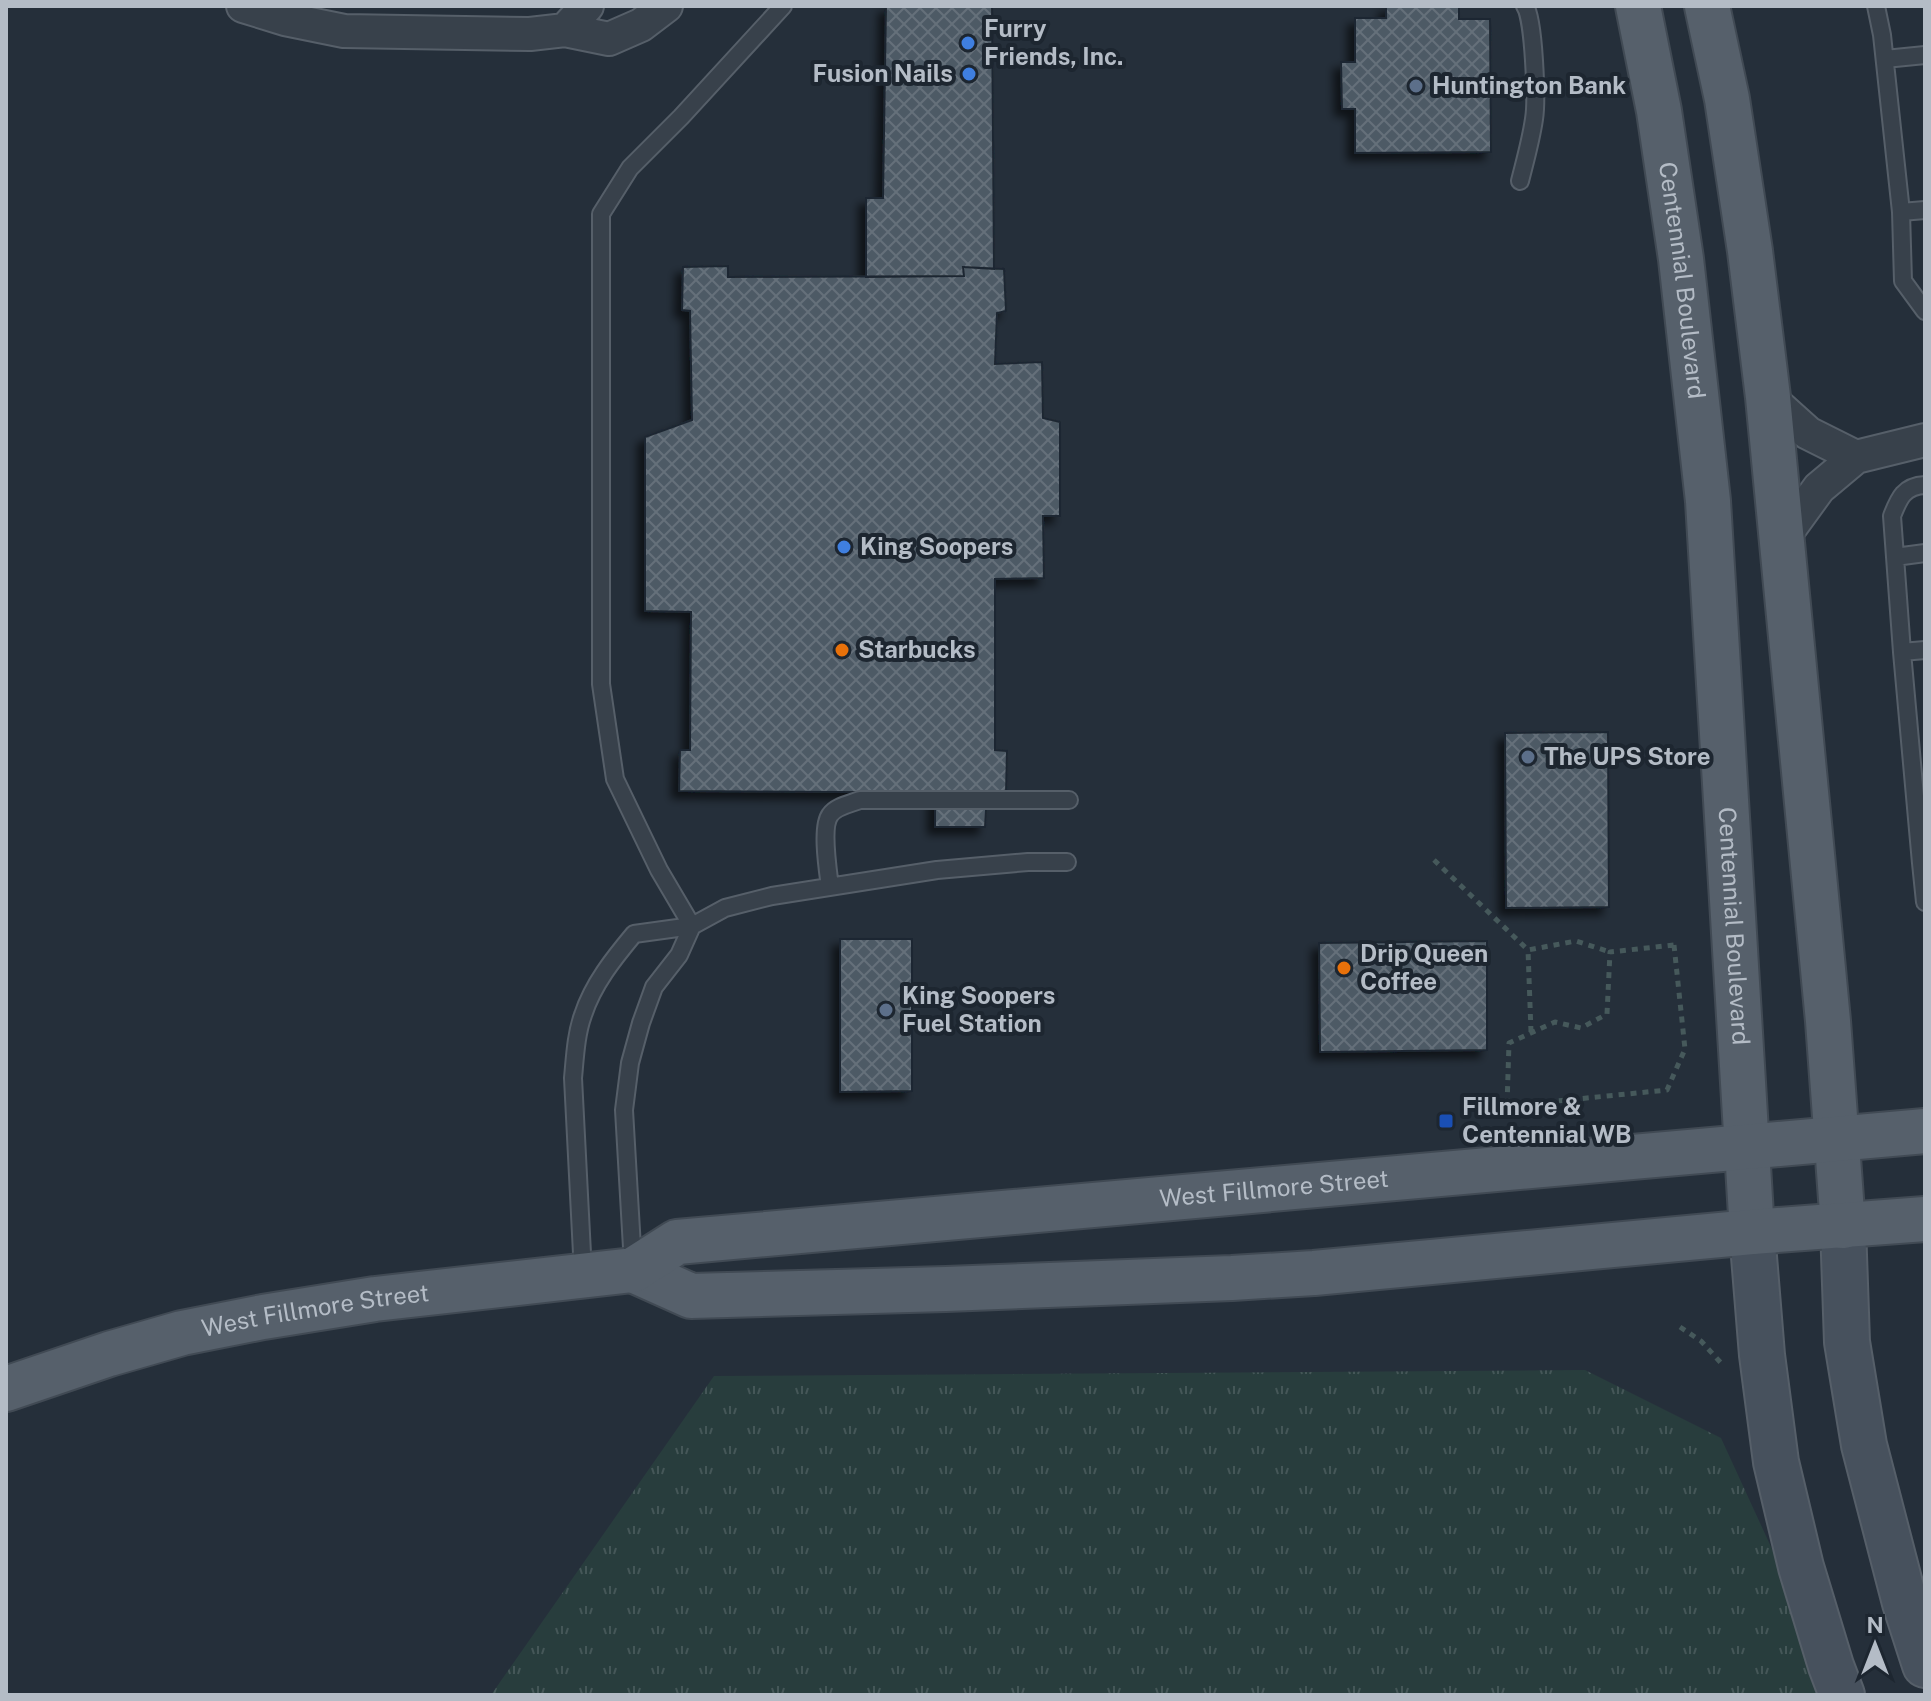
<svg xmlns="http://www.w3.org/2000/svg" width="1931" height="1701" font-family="'Public Sans',sans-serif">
<defs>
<pattern id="grass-tufts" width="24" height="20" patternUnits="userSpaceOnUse" patternTransform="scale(2)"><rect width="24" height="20" fill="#283d3d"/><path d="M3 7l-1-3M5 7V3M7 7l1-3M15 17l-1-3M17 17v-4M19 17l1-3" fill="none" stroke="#455758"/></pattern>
<pattern id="building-cross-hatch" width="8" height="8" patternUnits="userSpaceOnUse" patternTransform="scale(2)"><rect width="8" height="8" fill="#4e5a65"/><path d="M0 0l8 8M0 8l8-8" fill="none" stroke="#65707a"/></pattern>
<filter id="shadow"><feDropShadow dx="-7" dy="7" stdDeviation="4" flood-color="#0009"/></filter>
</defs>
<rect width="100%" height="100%" fill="#252f3a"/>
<path fill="url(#grass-tufts)" d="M1585,1370L1721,1438L1839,1695H491L714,1376Z"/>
<path fill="url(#building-cross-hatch)" stroke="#1f2832" stroke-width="2" filter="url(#shadow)" d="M886,6H992L994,269L963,267L964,276L866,277V198H883Z
M1386,6H1459V19H1490L1491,152L1355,153V109H1342L1341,62H1355V18H1386Z
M728,266V277L964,276L963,267L1004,269L1006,311L997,313L995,364L1042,362L1043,418L1060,422V516H1043L1044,578L995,579V750L1007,751L1006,793L679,791L680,750H690L691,612L645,611V437L692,420L690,311L682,310L683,267Z
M1608,732L1609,907L1506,908L1505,733Z
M935,793L987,794L985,827H935Z
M840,939H912V1091L840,1092Z
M1487,941V1050L1320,1052L1319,943Z"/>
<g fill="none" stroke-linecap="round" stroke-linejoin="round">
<defs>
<path id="lane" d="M1876,6L1882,35L1901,212L1903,281L1925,311
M1885,59L1925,55
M1520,181C1525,161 1531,140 1534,119C1537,101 1534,19 1525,6
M1901,212L1925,210
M1925,485C1904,486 1899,498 1892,516L1902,652L1925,650
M1895,557L1925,553
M1902,652L1921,863L1925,862
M1921,863L1925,902
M830,887C828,871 821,827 830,815C836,806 850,804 860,800H1069
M692,926L659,870L615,779L601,684V214L630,168L681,117L783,6
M633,1265L624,1110L630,1063L641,1023L654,987L679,955L692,926
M583,1273L573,1078C575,1057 576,1034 583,1015C593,984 614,958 634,934L692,926L725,908L772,896L937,870L1028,862H1067"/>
<path id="street" d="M243,6L285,19L344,31L530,34L565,30L609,39L641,25L666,6
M565,30L587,6
M1768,397L1808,433L1856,457
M1782,539L1819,488L1856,457L1925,440"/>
<path id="secondary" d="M1843,1226L1847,1342L1864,1445L1905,1603L1925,1665
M1752,1232L1762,1355L1776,1462L1801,1567L1831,1666L1842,1695"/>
<g id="primary">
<path id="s1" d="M1638,6L1659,111L1681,259L1708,501L1752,1232"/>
<path d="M1707,6L1727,99L1750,251L1768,397L1828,1021L1843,1226"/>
<path d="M633,1270L691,1296L946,1289L1232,1278L1314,1273L1752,1232L1925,1219"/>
<path id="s2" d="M6,1389L109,1354L182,1333L263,1317L375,1299L633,1270L677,1242L1925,1131"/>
</g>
</defs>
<use href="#lane" stroke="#565f69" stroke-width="20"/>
<use href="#street" stroke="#565f69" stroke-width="36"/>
<use href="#secondary" stroke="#565f69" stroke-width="48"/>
<use href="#primary" stroke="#414a54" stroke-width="48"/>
<path stroke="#46595b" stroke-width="5" stroke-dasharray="6 6" stroke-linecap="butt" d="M1434,860L1528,950
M1674,945L1685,1049L1667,1090L1507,1106L1509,1043L1555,1022L1581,1028L1607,1014L1610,952Z
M1531,1032L1528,950L1576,941L1610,952
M1680,1327L1701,1341L1721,1363"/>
<use href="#lane" stroke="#38414b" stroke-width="16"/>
<use href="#street" stroke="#38414b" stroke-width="32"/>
<use href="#secondary" stroke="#47515d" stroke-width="44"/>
<use href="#primary" stroke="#56606b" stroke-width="44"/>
</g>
<g fill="#3f7fe0" stroke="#1d2630" stroke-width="3">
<circle cx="968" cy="43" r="8"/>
<circle cx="969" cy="74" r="8"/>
<circle cx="844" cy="547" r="8"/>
</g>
<g fill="#5c6f8a" stroke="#1d2630" stroke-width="3">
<circle cx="1416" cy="86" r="8"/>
<circle cx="1528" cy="757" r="8"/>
<circle cx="886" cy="1010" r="8"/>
</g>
<g fill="#e8710a" stroke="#1d2630" stroke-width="3">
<circle cx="842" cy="650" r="8"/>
<circle cx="1344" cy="968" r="8"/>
</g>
<rect fill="#1a4fb4" stroke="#1d2630" stroke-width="3" x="1438" y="1113" width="16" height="16" rx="4"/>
<g text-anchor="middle" stroke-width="8" stroke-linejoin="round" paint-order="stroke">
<g font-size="24" font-weight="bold" fill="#b4bcc6" stroke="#1d2630" text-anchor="start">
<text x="984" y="37">Furry<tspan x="984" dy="28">Friends, Inc.</tspan></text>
<text x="953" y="82" text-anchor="end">Fusion Nails</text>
<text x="1432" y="94">Huntington Bank</text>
<text x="860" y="555">King Soopers</text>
<text x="858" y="658">Starbucks</text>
<text x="1544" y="765">The UPS Store</text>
<text x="1360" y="962">Drip Queen<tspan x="1360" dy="28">Coffee</tspan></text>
<text x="902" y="1004">King Soopers<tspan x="902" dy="28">Fuel Station</tspan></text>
<text x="1462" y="1115">Fillmore &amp;<tspan x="1462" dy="28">Centennial WB</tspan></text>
</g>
<g font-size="24" fill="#b4bcc6" stroke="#1d2630">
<text dy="8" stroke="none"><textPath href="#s1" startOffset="278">Centennial Boulevard</textPath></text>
<text dy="8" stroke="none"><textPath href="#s1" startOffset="926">Centennial Boulevard</textPath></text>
<text dy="8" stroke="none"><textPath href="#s2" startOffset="1292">West Fillmore Street</textPath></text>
<text dy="8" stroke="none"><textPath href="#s2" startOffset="320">West Fillmore Street</textPath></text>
</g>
</g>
<rect width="1931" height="1701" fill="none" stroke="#b4bcc6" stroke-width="16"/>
<g transform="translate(1875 1645)" stroke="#1d2630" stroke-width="6" paint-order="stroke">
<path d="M0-6L14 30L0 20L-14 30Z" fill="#b4bcc6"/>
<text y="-12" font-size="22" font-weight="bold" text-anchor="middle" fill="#b4bcc6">N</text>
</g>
</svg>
